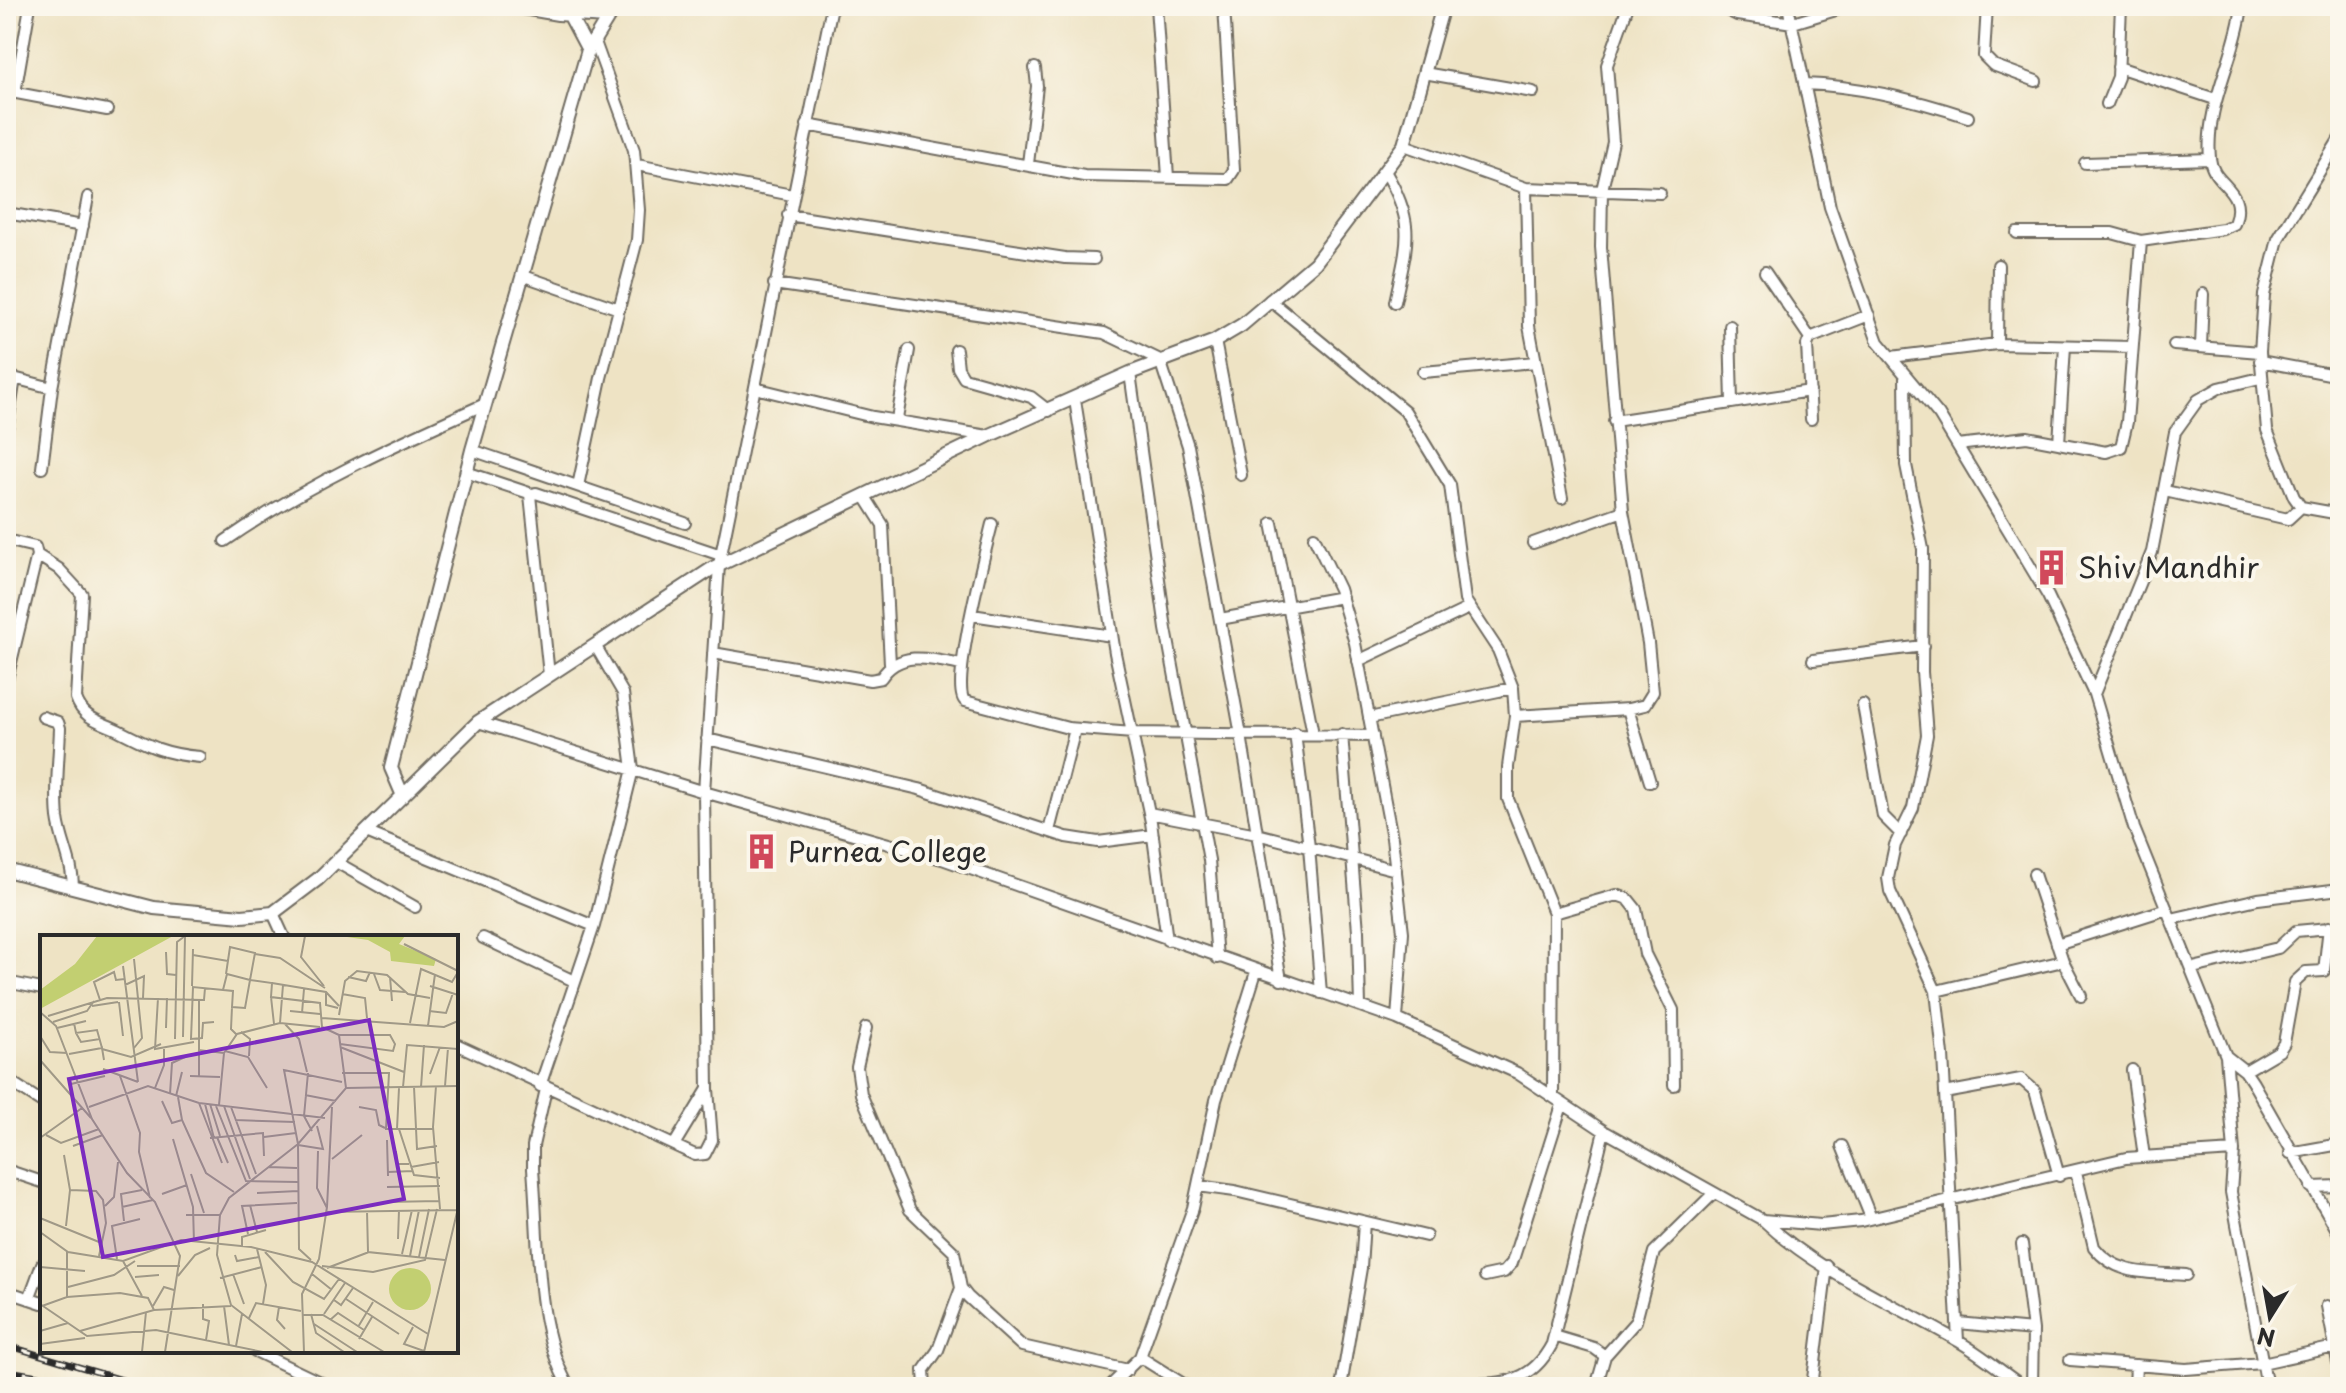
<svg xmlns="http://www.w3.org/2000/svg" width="2346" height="1393" font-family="'Playpen Sans',sans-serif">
<rect width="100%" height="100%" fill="#fbf7ec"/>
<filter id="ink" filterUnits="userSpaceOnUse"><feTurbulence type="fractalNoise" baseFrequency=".0125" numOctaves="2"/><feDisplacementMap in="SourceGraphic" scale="16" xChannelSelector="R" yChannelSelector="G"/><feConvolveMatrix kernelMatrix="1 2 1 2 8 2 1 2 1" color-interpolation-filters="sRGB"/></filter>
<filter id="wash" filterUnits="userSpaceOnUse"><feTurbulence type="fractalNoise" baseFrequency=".006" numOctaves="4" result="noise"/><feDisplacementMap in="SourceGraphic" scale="32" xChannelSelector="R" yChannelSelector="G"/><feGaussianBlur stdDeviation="1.8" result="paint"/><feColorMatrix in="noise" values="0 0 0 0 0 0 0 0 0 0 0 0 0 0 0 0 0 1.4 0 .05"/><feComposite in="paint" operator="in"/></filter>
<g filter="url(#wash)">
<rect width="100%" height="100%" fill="#eee3c4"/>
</g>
<g filter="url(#ink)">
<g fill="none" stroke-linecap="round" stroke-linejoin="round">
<defs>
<path id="minor" d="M1156,6L1168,177
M1628,6L1607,65L1613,142L1602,190L1601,247L1623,511L1648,643L1653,692L1645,705L1628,709L1650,782
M1719,6L1737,15L1793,23L1849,6
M1788,6L1830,207L1878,342L1939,415L2048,596L2094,694L2134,828L2226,1056L2234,1151L2231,1192L2267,1387
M1987,6L1984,56L1993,65L2036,81
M2118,67L2215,99
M1424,73L1533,92
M1804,84C1861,86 1914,99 1968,117
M6,91L107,110
M15,93L30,6
M2107,104L2118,77L2121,6
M807,125L1084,176L1228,179L1234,170L1224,6
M2340,138L2278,239L2264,295L2260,352L2267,430L2294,497L2301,507L2340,514
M1404,145L1526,188L1660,193
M2085,163L2210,159
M1028,164L1037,86L1035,68
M637,165L792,195
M1385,171C1417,225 1407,244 1395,302
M1526,188L1529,326L1562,498
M6,213L83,226
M788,215L1065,258L1094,259
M2017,233H2112L2141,241L2223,229L2234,224C2248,188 2212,186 2210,158C2205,105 2236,57 2242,6
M1765,272L1810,338
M524,276L619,309
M774,284L1104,333L1160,360L1188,446L1241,735L1281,980
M1270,300L1405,411L1450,485L1465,600L1498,650L1513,688L1515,716L1508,767V799L1554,913L1553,1097
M1730,326L1732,403
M1215,341L1241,475
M1997,344L1998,265
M2174,345L2260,352
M2201,347L2203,294
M956,350L958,368L964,378L1031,397L1049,411
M1891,357L1997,344L2132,347
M2260,361L2340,376
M1423,372L1536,362
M1130,373L1166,629L1209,860L1217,958
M1905,375L1906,465L1923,549L1922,672L1927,735L1913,808L1895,845L1888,878L1890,891L1936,991L1943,1055L1958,1341
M6,376L52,388
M755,388L873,417L988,436
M1075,400L1115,653L1151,822L1167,940
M897,419L909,350
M1811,419L1807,345L1810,338L1869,315
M1614,421L1810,391
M6,435L15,378
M2059,443L2065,346
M1957,445L2027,437L2106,452L2121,447L2127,422L2141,241
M472,450L685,523
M42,468L52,388L88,197
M466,472L532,494
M578,486L601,378L637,240L639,210L634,150L594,39
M2165,491L2288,519L2301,507
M864,495L883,525L890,664
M1272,523L1313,734
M992,524C986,549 949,690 965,701L1068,728L1133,733L1373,736
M1314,537L1339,589L1355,643L1392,838L1403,932L1397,1019
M6,540L35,547L37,555L6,683
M225,541C305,485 396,444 485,404
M1533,543L1623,511
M37,555L59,569L82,594L76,698C83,719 100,721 118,730C149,746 164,754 200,757
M2044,589L2058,576L2060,558
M972,615L1112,636
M1220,619L1342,597
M713,653L870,680L881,678C900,649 932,659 961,665
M1813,660L1923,646
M1358,661L1469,608
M549,675L530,495L536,493L721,555
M2094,694L2152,552L2175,432L2198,400L2219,388L2260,378
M1863,705L1883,816L1901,834
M1515,716L1628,709
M43,717L58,722L60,728C59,759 55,788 58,818C61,842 73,862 73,887
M1369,718L1513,688
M478,722L704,792L942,859L1397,1019L1517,1073L1604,1131L1763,1220L1821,1225L1861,1221L2126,1158L2234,1151
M1295,733L1309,847L1321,993
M1342,734L1358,931L1360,1006
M707,739L919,789L1066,837L1098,842L1153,835
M1149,813L1257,834L1396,870
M1049,831L1075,729
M366,832L594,926
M336,862L415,907
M2034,874L2063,961L2081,996
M273,913L284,937
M1554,913L1617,895L1628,899L1636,909L1645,954L1673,1010L1674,1085
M2171,919L2258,899L2340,889
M483,938L574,981
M2057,944L2167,909
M2193,968L2278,948L2296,931L2340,927
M6,982L42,989
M1936,991L2063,961
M866,1028L857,1067L861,1094L910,1210L954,1252L961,1288L968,1297L1022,1346L1128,1370
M456,1044L695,1155L705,1154L712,1140L708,1089L704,792L719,565L832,6
M2226,1056L2245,1071L2253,1083L2340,1235
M2132,1070L2144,1157
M2245,1071L2279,1051L2284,1043L2295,982L2306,972L2324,971L2329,927
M6,1079L42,1102
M540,1086L594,926L633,769L623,693L595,645
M546,1089L533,1146V1169C539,1236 534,1328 569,1387
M1945,1093L2021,1079L2035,1091L2059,1176
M674,1145L708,1089
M1842,1146L1871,1218
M2290,1153L2340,1144
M6,1170L42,1182
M2076,1172L2094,1247C2117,1277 2151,1272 2186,1275
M1198,1186L1235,1191L1426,1236
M2311,1187L2340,1186
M1763,1220C1819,1273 1893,1303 1958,1341C1981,1354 2002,1372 2024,1387
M2022,1244L2033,1330L2032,1387
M1485,1276L1504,1272L1512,1263L1562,1105
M6,1291L42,1303
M29,1299L42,1264
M2327,1306L2340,1373
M1958,1323L2033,1330
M1554,1336L1594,1348L1605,1356
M255,1351L330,1387
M1140,1357L1188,1387
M2070,1360L2186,1369L2262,1363L2335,1347
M1443,1385C1490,1382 1527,1392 1552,1344L1604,1131
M925,1387L924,1370L938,1350L961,1288
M1109,1387L1140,1357L1193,1208L1216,1100L1256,972
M1341,1387L1361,1268L1364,1222
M1596,1387L1605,1356L1636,1321L1654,1252L1713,1194
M1812,1387L1827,1266
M2135,1387L2136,1365"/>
<path id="tertiary" d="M512,6L558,14L607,17
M570,16L588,50
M403,796L391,768L472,450L588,50L615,6
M6,870L154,908L242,916L273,913L318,879L478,722L713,568L988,436L1130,373L1215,341L1242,325L1315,263L1404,145L1443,6"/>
</defs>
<use href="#minor" stroke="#6f6b61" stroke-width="14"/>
<use href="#tertiary" stroke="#6f6b61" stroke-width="16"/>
<use href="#minor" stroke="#fff" stroke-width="10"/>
<use href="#tertiary" stroke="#fff" stroke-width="12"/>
<defs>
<path id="rail" d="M6,1345L147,1387
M6,1370L104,1387"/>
</defs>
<use href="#rail" stroke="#2b2b2b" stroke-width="6"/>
<use href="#rail" stroke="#fbf7ec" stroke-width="3" stroke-dasharray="9" stroke-linecap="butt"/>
</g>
</g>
<defs>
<symbol id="building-bare" viewBox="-9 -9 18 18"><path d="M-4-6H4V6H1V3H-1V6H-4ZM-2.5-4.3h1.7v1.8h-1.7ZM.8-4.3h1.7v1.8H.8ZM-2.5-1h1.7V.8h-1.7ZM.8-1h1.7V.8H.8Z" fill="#d1495b" stroke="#fbf7ec" stroke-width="2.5" paint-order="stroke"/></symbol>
</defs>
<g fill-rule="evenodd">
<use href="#building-bare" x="2026" y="542" width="51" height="51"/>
<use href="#building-bare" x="736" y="826" width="51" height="51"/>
</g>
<g text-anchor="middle" stroke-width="8" stroke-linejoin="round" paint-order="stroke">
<g font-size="28" fill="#2b2b2b" stroke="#fbf7ec" text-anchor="start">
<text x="2078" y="578">Shiv Mandhir</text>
<text x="788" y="862">Purnea College</text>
</g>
</g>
<g transform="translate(40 935)">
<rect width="418" height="418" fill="#eee3c4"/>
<path d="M57,1H133L0,74V55L35,29ZM300,1H365L359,9L396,24L394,31L351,26L350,17L328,5ZM349 354a21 21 0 1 1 42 0a21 21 0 1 1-42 0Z" fill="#c2cf71"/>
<path fill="none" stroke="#a09987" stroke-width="2" d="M265,1L261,22L284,51M364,9L418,36M126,17L127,39L136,40M215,19L240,23L285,53M153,20L188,26M83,31L98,147M334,39L340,55L365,57M308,42L326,46L330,37M350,42L352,66M232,48L286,57L299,71M85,50L104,41L103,63M152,51L153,14M390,51L418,60M183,55L187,39L210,45L215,18L190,12L186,39M286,57V70L298,73M302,59L325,63L327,83M231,62L234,89M118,63L115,114L154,107M60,65L54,47L74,37L76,45L85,44M79,67L83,101M52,71L78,67M192,72L191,94L196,99M250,76L280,79M389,76L406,78L413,58M0,77L16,91L52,184L87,238L115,267L140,321L125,417M262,78L264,54M299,80L305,46L317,36L347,40L368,59L390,63M8,81L67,63L164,65L165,53M282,83L404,92L418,86M13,87L47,76L54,66M174,87L163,88L162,103L151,104L153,52L193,56L192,72L205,73L210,45L232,48L231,62L280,68L282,92L299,100L306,153M34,88L36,98L57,95L62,113M240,88L243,50M370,88L381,34L412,47L418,37M245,89L259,104L267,137M388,91L395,39M17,93L46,86M126,93L127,63M201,97L210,104L209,121M36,98L41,107L60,104M299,100H350L355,109L353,116L300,109M0,101L10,117L27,118M143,102L145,1M135,104L137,7L145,1M300,112L364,137M94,113L102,103L94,24M62,114L91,122L121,109M158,115L184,118M185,116L208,122L227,153M29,119L62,113L64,125M0,125L51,183M63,134L98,147M268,138L264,181L272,196M302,138H349L346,194H394M390,139L400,112M80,141L100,198L99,217L110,263M150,141L180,142M159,141V65M31,149L65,141M396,151L393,192L400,274M405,151L408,113M363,152L367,110L418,114M374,152L377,214L397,211M381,152L384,110M115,153L124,130V114M130,159L132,128L145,122M265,160L296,166M136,161L142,137M138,162L142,185L166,238L194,257M122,166L132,188L142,185M159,168L182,228M165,169L174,203M170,169L180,201M179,170L184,118L197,99L240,88L280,92M176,171L206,246L258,247M184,171L210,244M49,172L108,151L159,168L285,183M191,172L216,239M319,172L336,175L339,190L345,193M195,185L255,187M357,194L359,153M359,194L374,240L400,243M6,200L21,208L59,194M177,202L188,228M224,202L256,198M0,203L42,173M170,203L223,198L224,221M133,204L153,272L154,308M347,205L348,241M258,210L283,214L277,191M33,211L63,200M278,216L277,253L287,273M356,216L357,229H369M24,220L30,255L26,291M292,224L322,200M229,232L257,233M371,232L399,227M348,237L373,236M151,239L164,278M347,252L400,251M30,255L56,256L63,265L66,288L59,321M217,258L258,256M122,259L147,250M346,267L399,266M210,270L217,297M65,271L74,262L78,227M82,272L113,265M327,276L328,317L405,325M286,277L417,275M146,280H180M0,283L59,307M84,286L81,259L102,255M0,297L28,317L83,326L141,305L211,312L272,327L388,399M208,299L202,271L257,268M358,304L359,275M202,312V302L226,295M217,314L226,350L223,369M27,316V362M225,317L253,347L284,364L299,344M362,319L372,275M195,320L197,326L219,322M370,321L379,275M379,322L389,274M77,324L72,291L100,284M271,325L259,314L258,209L244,135L302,147M83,326L102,361M97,331H140M282,331L333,337L385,325L397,274M0,332L45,336M287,333L329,317M193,339L204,369M272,339L292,355M138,341L155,320L170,313M95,342L119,340M180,343L222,332M28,352L74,340L95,326M306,364L359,399M294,365L301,370L313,353M0,369L47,401L116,395L223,417M163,369V384L169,386L166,405M2,371L27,362L80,358L108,363L114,375M113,371L124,352L134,355M184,371L189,410M239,372L237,385L245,394M271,379L276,398L304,417M284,379L305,348M262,380H283L344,417M209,383L216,368L261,376M290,385L298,378L324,395M274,389L317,417M318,392L333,367M373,392L364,409L384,416M0,396L28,388M40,396L114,375L191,371M319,404L332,382M0,409L45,403M196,411L202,379M102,417L106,377M252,417L191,370L177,320L180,280L189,263L258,209L306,153L418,151M264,417L262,359L279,324L287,272L292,172M384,417L418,273"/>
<path fill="#7b2cbf" fill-opacity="0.15" stroke="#7b2cbf" stroke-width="4" d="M329,85L364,264L63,322L29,144Z"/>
<rect width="418" height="418" fill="none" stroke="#2b2b2b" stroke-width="4"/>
</g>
<rect width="2346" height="1393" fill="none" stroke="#fbf7ec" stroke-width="32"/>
<g transform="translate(2270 1317) rotate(191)" stroke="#fbf7ec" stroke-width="6" paint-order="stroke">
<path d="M0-6L14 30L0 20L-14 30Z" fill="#2b2b2b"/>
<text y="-12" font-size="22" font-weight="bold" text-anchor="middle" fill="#2b2b2b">N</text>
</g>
</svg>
